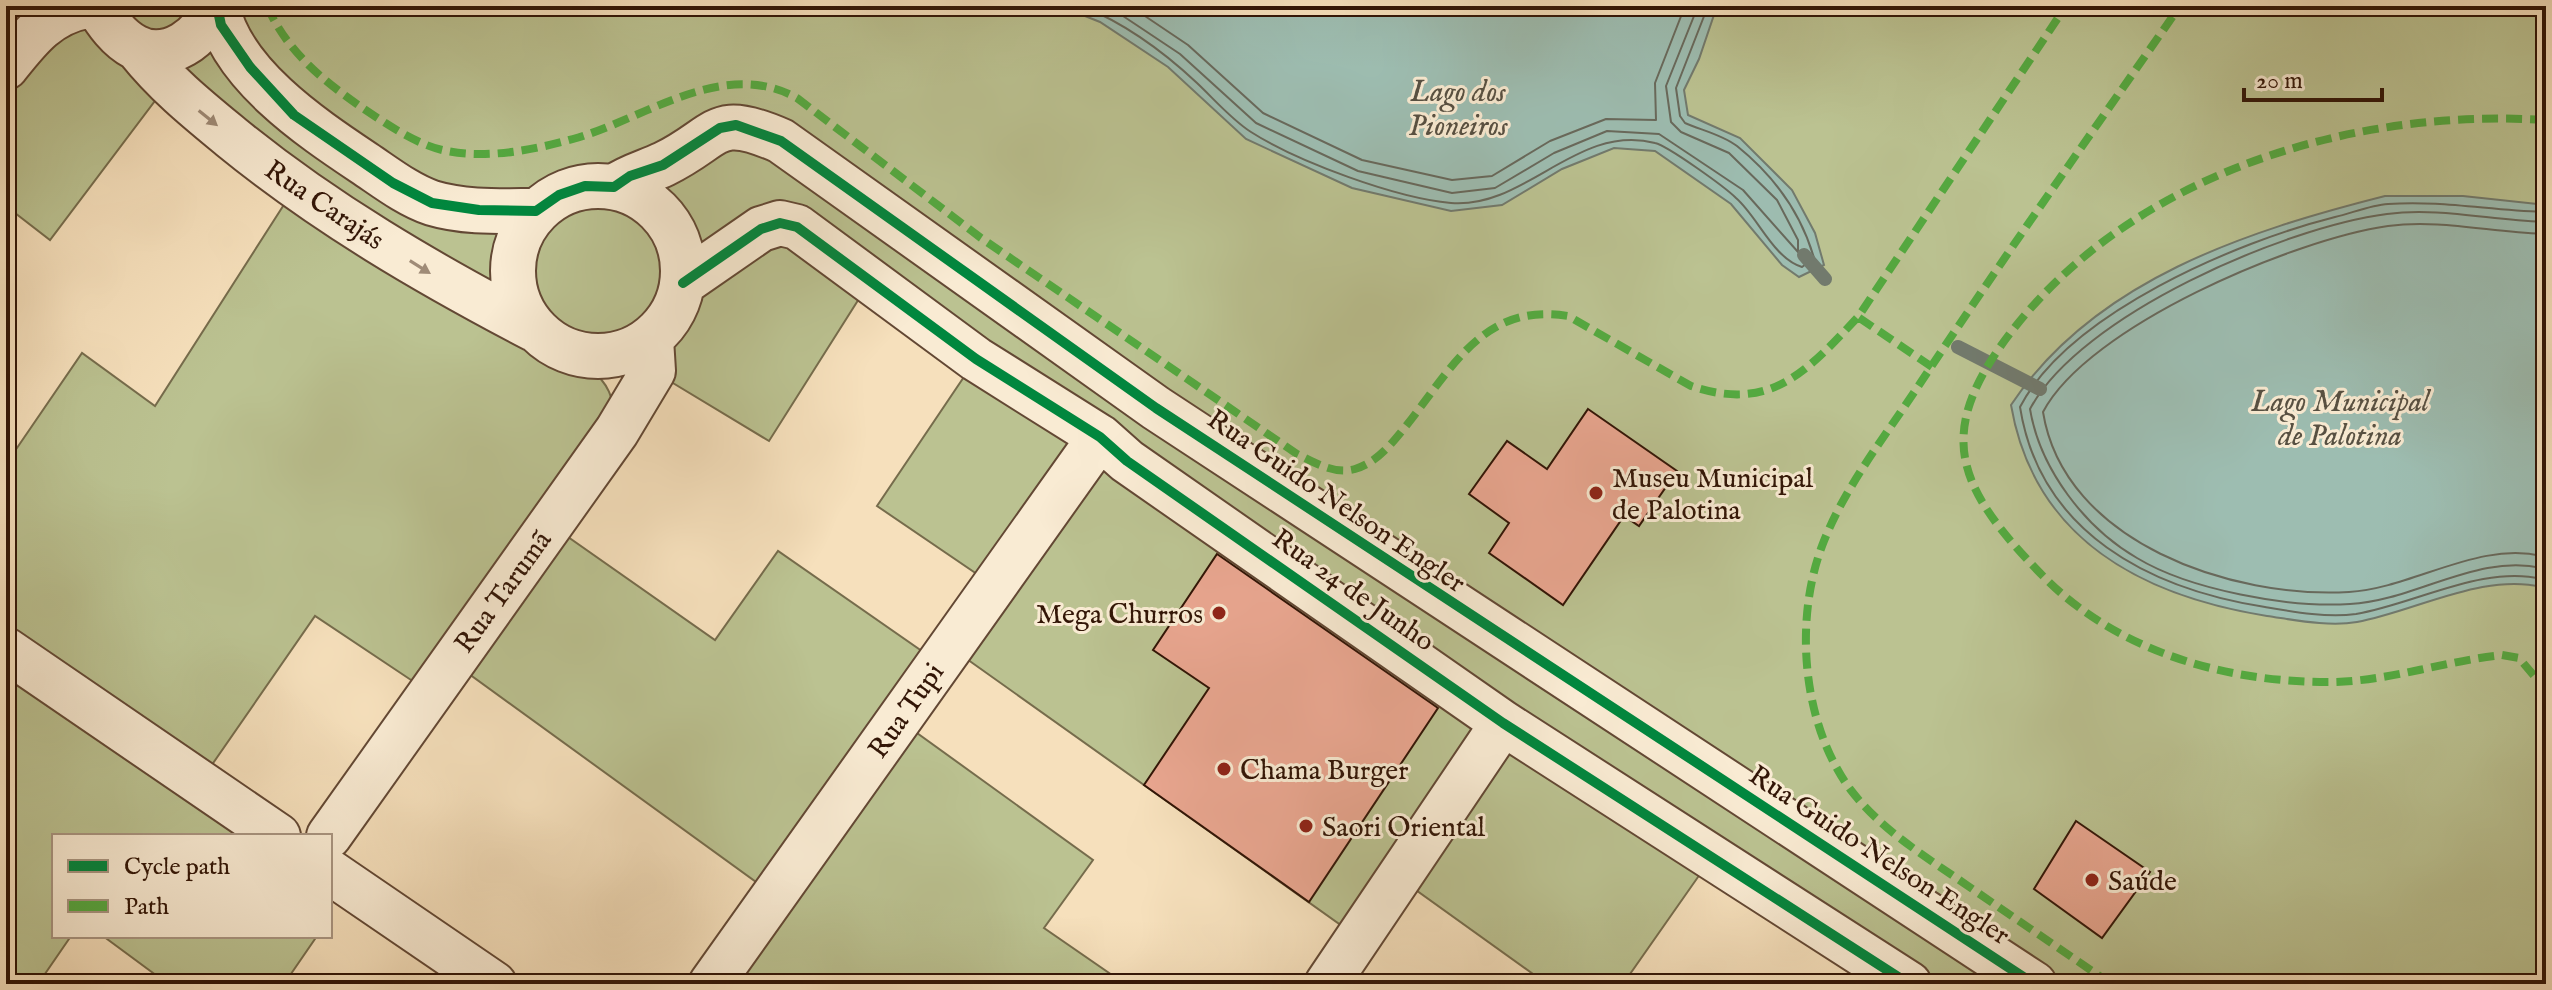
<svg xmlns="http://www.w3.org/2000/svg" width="2552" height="990" font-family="'IM FELL English',serif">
<rect width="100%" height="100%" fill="#f6e0bc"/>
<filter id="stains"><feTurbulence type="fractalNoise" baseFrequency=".0025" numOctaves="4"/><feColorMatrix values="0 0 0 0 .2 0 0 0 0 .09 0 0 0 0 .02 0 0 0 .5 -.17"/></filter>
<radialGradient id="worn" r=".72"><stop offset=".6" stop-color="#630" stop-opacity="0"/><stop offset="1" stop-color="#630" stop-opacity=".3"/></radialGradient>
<path fill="#bbc291" stroke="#766c4c" stroke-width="2" d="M7,6H2546V984H1909L1712,857L1623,984H1547L1399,878L1359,938L950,647L993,585L877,506L976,359L869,283L769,441L653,371L650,339C624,352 606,358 577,354C609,388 611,383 617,431L551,525L715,640L778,551L939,663L899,720L1093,860L1044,928L1125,984H711L774,895L451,661L429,692L315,616L200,782L278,836H54V936H71L38,984H6V464L82,353L155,406L294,189L167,85L50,240L6,206V53L28,21Z
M103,936H317L284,984H168Z"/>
<path fill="#9dbdb1" stroke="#727a6d" stroke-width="2" d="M1060,6H1717L1699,59L1684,90L1688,115L1740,138L1792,190L1815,233L1824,265L1799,277L1782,265L1731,204L1655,151L1614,148L1562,169L1502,205L1451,211L1352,188L1246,139L1168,67L1100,22Z
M2385,196H2463L2546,205V588C2485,571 2417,611 2357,622C2329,627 2295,620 2267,616C2142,596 2034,539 2011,405C2094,280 2247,231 2385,196Z"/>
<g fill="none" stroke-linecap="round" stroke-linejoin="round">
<path stroke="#68695c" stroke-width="2" d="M1082,6C1124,23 1164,52 1197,83C1214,99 1232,120 1251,132C1298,162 1396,198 1451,203C1526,209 1577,123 1655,143C1668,146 1725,187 1736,198C1758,217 1773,258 1802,267L1814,258C1801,213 1773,175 1737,146C1723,135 1701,130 1685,123L1680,116L1676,88L1708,6
M1108,6L1180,54L1256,123L1358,171L1452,193L1495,188L1554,153L1607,131L1659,134L1743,190L1798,252V240L1777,200L1729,153L1681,132L1671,122L1666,86L1698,6
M1130,6L1188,45L1263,113L1362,160L1452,180L1492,176L1550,141L1606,119L1656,120L1655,83L1685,6
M2546,212C2493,211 2441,200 2388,204C2371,205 2352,213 2335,217C2236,242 2069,313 2020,407C2040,533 2150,589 2265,607C2294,612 2327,618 2356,614C2416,604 2485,563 2546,580
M2546,222C2494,221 2440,207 2387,214C2285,227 2080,315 2030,409C2040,469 2085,528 2137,558C2190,590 2289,608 2350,604C2415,601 2480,551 2546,569
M2546,234C2494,233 2441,219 2388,226C2295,239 2088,326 2043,412C2064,543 2233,599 2349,592C2414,588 2480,539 2546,557"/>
<path stroke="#727a6d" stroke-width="14" d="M1804,255L1825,279
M1958,347L2040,389"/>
</g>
<path fill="#e9a690" stroke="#321506" stroke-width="2" d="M1588,409L1677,471L1639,526L1624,516L1563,605L1489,553L1509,523L1469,494L1507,441L1547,469Z
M1217,554L1438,708L1309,902L1144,785L1209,688L1153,650Z
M2076,821L2150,872L2102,938L2034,889Z"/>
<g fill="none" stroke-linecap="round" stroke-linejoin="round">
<defs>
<path id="minor" d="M97,6C107,22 118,38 135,47C166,64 206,37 213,6
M217,6C230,73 310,127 364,163C385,177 408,195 432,203C465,213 502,211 536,211
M138,49C166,84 197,109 231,137C324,213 427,273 534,329
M6,67C29,38 48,13 86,6
M513 271a85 85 0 1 1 170 0a85 85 0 1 1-170 0Z
M614,187C630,176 647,172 664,164C721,136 713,111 781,141L1156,408L2034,984
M683,283L761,229L780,223L797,227L976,359L1100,437L1127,461L1503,723L1909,984
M6,650L278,836
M329,836L617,431L653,371L651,339
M330,872L494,984
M711,984L1100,437
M1327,984L1503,723"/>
</defs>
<use href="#minor" stroke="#634834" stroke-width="48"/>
<use href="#minor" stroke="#f9ebd3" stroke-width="44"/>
<path stroke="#54a940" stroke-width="8" stroke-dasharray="16 8" stroke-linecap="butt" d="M267,6C287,51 321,79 361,107C385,123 418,146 447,151C488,159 533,150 573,139C645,119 723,57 797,98L981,238L1297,454C1314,462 1334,475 1355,469C1378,462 1392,443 1406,426C1452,368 1484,302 1568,316L1691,386C1771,413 1807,371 1858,317
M2546,120C2354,108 2138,172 2015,327C1932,432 1955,486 2043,576C2117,652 2228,683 2332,682C2390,681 2445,661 2502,655L2519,658L2546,690
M1932,367L1858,317L2066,6
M2111,984C2063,951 2016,919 1968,886C1925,856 1882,831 1850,789C1802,723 1794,621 1822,546C1844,487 1887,434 1921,382C2005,255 2093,131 2180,6"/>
<defs>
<path id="cycleway" d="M217,6L221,25L250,67L294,115L393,183L432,203L479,210L536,211L559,195L585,186L614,187L630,176L663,165L720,128L736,125L781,141L1156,408L2034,984
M683,283L761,229L780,223L797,227L976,359L1100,437L1127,461L1503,723L1909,984"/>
</defs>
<use href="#cycleway" stroke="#f9ebd3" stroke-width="15"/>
<use href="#cycleway" stroke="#00873e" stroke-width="10"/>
</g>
<defs><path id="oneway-solid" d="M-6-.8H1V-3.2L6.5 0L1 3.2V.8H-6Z" transform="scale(2)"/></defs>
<g fill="#9f8b77">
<use href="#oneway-solid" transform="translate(208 118) rotate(39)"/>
<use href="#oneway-solid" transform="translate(420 267) rotate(32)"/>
</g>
<g fill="#8f2418" stroke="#f9ebd3" stroke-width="3">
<circle cx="1596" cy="493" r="8"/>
<circle cx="1219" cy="613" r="8"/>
<circle cx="1224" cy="769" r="8"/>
<circle cx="1306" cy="826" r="8"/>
<circle cx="2092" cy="880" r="8"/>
</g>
<g text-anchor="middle" stroke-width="6" stroke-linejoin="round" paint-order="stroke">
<g font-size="28" fill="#321506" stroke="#f9ebd3">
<text transform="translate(325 204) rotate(34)" y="10">Rua Carajás</text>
<text transform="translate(1337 500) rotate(34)" y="10">Rua Guido Nelson Engler</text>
<text transform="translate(1354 589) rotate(35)" y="10">Rua 24 de Junho</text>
<text transform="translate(502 591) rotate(-54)" y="10">Rua Tarumã</text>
<text transform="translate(905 710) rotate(-55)" y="10">Rua Tupi</text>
<text transform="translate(1880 854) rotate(33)" y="10">Rua Guido Nelson Engler</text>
</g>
<g font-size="28" fill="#321506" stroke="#f9ebd3" text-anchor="start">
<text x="1612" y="487">Museu Municipal<tspan x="1612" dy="32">de Palotina</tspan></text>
<text x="1203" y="623" text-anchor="end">Mega Churros</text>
<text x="1240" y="779">Chama Burger</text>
<text x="1322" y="836">Saori Oriental</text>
<text x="2108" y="890">Saúde</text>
</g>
<g font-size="30" font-style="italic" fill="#575042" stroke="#f9ebd3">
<text x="1458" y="101">Lago dos<tspan x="1458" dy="34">Pioneiros</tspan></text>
<text x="2340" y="411">Lago Municipal<tspan x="2340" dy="34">de Palotina</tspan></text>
</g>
</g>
<rect width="2552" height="990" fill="none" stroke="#f6e0bc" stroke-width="32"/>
<rect x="8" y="8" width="2536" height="974" fill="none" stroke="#321506" stroke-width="4"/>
<rect x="16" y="16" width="2520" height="958" fill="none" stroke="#321506" stroke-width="2"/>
<rect x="52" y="834" width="280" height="104" fill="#f9ebd3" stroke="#a99581" stroke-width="2"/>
<rect x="68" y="860" width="40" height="12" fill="#00873e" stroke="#a99581" stroke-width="2"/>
<text x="124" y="874" font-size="24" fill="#321506">Cycle path</text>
<rect x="68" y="900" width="40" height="12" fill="#54a940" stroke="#a99581" stroke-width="2"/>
<text x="124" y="914" font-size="24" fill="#321506">Path</text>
<path d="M2244 88v12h138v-12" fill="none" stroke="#321506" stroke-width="4"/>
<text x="2256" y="88" font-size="24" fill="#321506" stroke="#f9ebd3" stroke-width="6" paint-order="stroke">20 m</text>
<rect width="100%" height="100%" filter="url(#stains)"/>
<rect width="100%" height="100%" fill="url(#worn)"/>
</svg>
